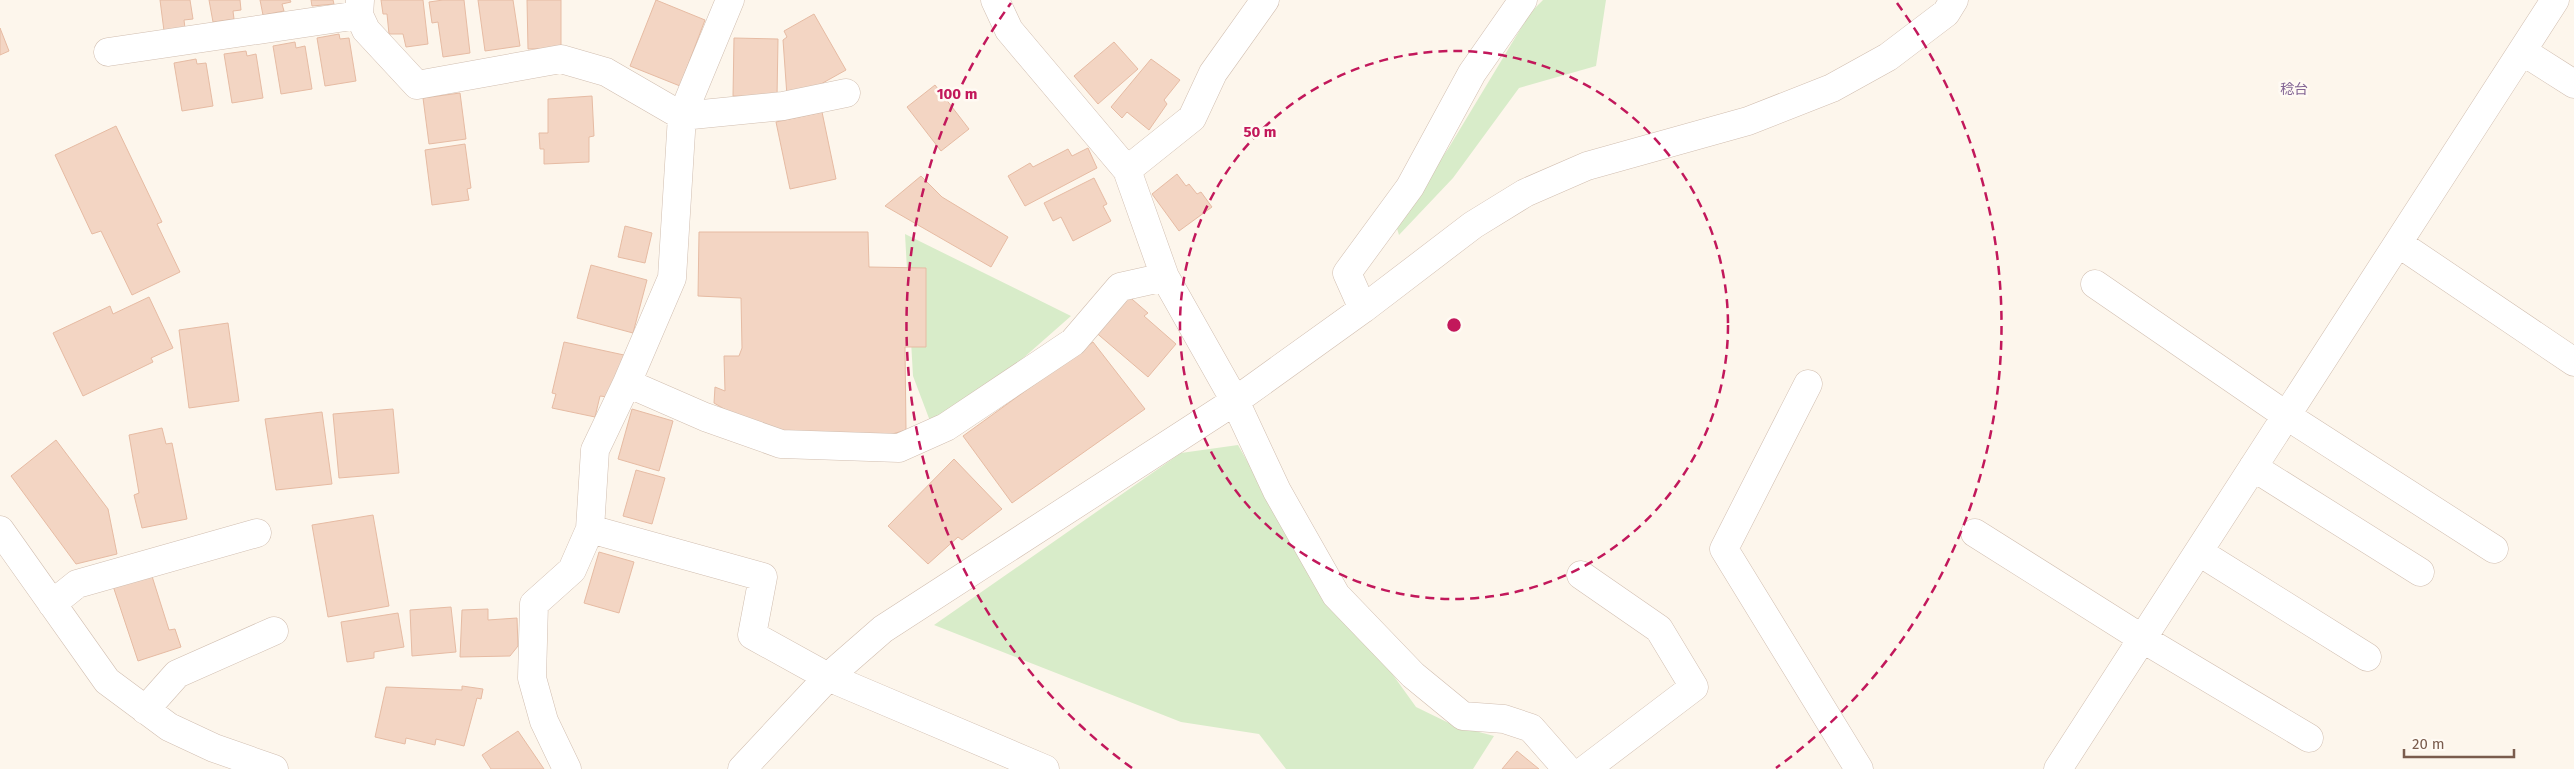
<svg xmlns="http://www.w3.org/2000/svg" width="2574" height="769" font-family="'Fira Sans','Noto Sans JP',sans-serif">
<rect width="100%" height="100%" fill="#fdf6ec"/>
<path fill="#d8ecc9" d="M1543,0H1606L1596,66L1519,88L1453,178L1399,235L1395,222L1448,149L1530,13Z
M905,234L1071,316L1021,360L930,421L913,376Z
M1238,445L1326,600L1383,661L1416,707L1453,725L1494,736L1473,769H1286L1259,734L1181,722L934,625L1181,453Z"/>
<path fill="#f3d5c3" stroke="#e6bba3" d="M160,0H190L193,19L184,20L185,28L164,31Z
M209,0H240L241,10L233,11L234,19L213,22Z
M260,0H290L291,2L282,4L284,11L263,15Z
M311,0H333L334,4L312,6Z
M381,0H423L428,44L406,47L403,34H389L387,14H383Z
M443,0H464L470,53L443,57L438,22L432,23L429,2Z
M478,0H513L520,46L485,51Z
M527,0H561V48L528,49Z
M656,0L705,20L680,86L630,66Z
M814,14L846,70L812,89L787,96L783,40L787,37L784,31Z
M0,28L9,51L0,55Z
M339,34L340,39L349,38L356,81L325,86L317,38Z
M734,38L778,39L777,97L733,96Z
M295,42L296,48L305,46L312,89L281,94L273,46Z
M1114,42L1138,69L1098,104L1074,76Z
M246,51L247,56L256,54L263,98L232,103L224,54Z
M196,59L197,64L206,63L213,106L182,111L174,63Z
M1151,59L1180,80L1164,100L1167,104L1149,130L1127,112L1122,118L1111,107Z
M935,85L969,129L941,151L907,107Z
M460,93L466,139L429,144L423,98Z
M592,96L594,136L589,137V162L544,164V149H540L539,133H548V99Z
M822,112L836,179L790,189L776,122Z
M116,126L162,222L157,224L180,272L132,295L101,231L92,234L55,155Z
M465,144L471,188L467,189L469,200L432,205L425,150Z
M1088,148L1097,168L1025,206L1008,176L1030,163L1033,167L1068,149L1072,156Z
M1177,174L1186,186L1189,184L1197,194L1201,192L1212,207L1179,231L1152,194Z
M921,176L942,197L1008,237L991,267L885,206Z
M1094,178L1107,204L1103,206L1111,221L1073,241L1061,217L1053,221L1044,203Z
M625,226L652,233L645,263L618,257Z
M699,232H868L869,267L926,268V347H905L906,430L889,435L784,431L738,417L714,403L715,387L725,391L724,356H739L742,348L741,298L698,296Z
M591,265L647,280L633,333L577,318Z
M1125,293L1148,313L1144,316L1176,344L1148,377L1093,330Z
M149,297L173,348L151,358L153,362L83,396L53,333L110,306L113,314Z
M228,323L239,401L189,408L179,330Z
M564,342L624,355L608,397L600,396L595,417L552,408L556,394L552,393Z
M1093,342L1145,409L1012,503L963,436Z
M393,409L399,473L339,478L333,414Z
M632,409L673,421L659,471L618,459Z
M322,412L332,484L276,490L265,419Z
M162,428L166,444L172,443L187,519L142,528L134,495L139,493L129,435Z
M56,440L108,509L117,554L76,564L11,476Z
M954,459L1002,509L962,540L958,537L928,564L888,526Z
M636,470L665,478L652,524L623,516Z
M373,515L389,606L328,617L312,525Z
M599,552L634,562L619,613L584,603Z
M151,573L169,630L175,629L181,647L138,661L113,586Z
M451,607L456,652L412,656L410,610Z
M488,609V620L517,618L518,646L510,656L460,657L462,610Z
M398,613L404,647L374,652V658L347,662L341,622Z
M462,686L483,689L481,699L477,698L464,746L436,739L435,745L406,738L405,744L375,737L386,687L462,690Z
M518,731L544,769H491L482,755Z
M1517,751L1539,769H1502Z"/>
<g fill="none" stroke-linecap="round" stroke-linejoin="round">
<defs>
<path id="minor" d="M360,0L359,15L366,30L417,85L561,59L606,72L682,116L672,278L627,383L595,450L590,529L572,570L534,604L532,678L544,721L567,769
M730,0L682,116L783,106L846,93
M995,0L1009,30L1127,170L1165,277L1235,401L1277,491L1336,595L1413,675L1463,716L1504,719L1531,728L1567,769
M2522,51L2574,84
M108,52L359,15
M1127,170L1192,118L1213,73L1265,0
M2398,243L2574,362
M2095,284L2287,416L2494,549
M1363,309L1347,273L1410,187L1472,73L1523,0
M627,383L705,417L781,444L899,448L946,427L1073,342L1120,287L1165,277
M1808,384L1724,549L1859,769
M2253,467L2420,572
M590,529L763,577L752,635L828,677L1045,769
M0,530L107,681L169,727L214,748L274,769
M1975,533L2143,639L2309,738
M2199,552L2367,657
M1581,575L1659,629L1694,687L1586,769
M52,604L77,584L257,533
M145,710L177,674L274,631
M742,769L828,677L883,629L1235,401L1363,309L1473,225L1525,193L1587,166L1748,121L1832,88L1888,57L1946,13L1954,0
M2058,769L2555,0"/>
</defs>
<use href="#minor" stroke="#d1beb0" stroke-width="29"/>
<use href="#minor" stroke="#fff" stroke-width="28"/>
</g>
<g fill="none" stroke="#c2185b" stroke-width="2.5" stroke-dasharray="9 6">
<circle cx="1454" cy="325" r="274"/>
<path d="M1132 768A548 548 0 0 1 1011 3M1897 3A548 548 0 0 1 1776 768"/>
</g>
<g text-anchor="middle" stroke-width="5" stroke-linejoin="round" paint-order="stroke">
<g font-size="14" fill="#846695" stroke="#fffaf3">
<text x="2294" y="94">稔台</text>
</g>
</g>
<circle cx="1454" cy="325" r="8" fill="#c2185b" stroke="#fffaf3" stroke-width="2.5"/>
<g font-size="15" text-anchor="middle" font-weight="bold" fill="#c2185b" stroke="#fffaf3" stroke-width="5" stroke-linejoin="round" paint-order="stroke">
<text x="957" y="99">100 m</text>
<text x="1260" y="137">50 m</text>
</g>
<path d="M2404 749v8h110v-8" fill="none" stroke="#7a5c4d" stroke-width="2.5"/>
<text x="2412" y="749" font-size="15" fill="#7a5c4d" stroke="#fffaf3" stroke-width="4" paint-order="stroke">20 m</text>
</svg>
